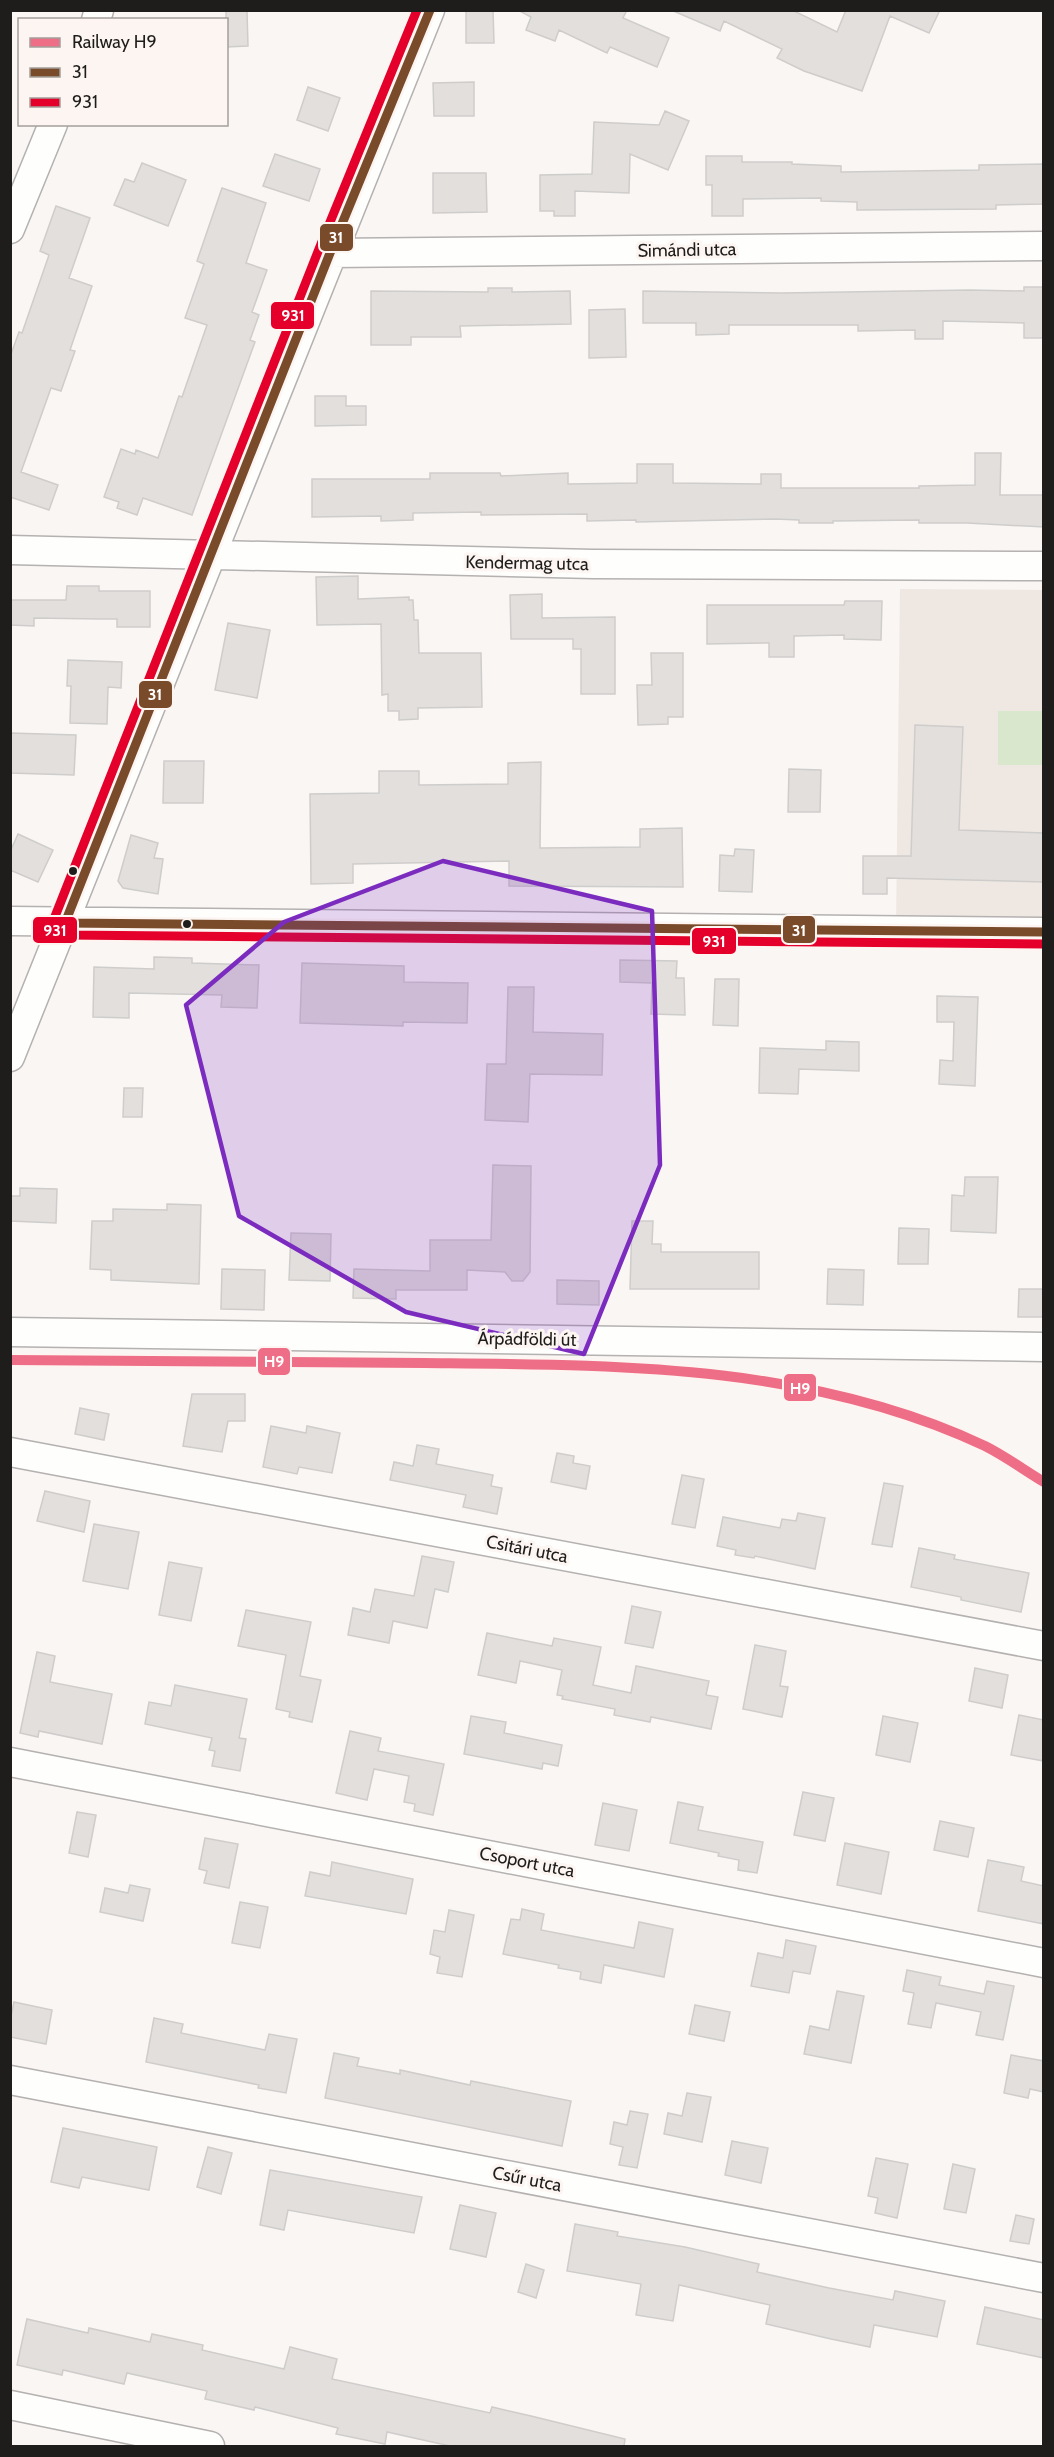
<svg xmlns="http://www.w3.org/2000/svg" width="1054" height="2457" font-family="Cabin,sans-serif">
<rect width="100%" height="100%" fill="#f9f6f4"/>
<path fill="#efe8e2" d="M900,589L1043,590V927L896,926Z"/>
<path fill="#d9e8cc" d="M998,711H1043V765H998Z"/>
<path fill="#e2dfdd" stroke="#cfcdcb" stroke-width="1.5" d="M226,10H247L248,46L226,47Z
M466,10H493L494,43H466Z
M518,10H627L623,18L669,38L657,67L610,47L607,53L559,30L555,41L526,30L531,17Z
M671,10H792L837,32L846,10H940L929,33L890,16L862,91L804,71L777,58L782,49L724,21L720,31Z
M474,82V116H434L433,83Z
M308,87L340,98L328,131L297,120Z
M665,111L689,121L668,170L630,154L629,193L575,191V216H554V211H540V175L592,174L594,122L659,125Z
M275,154L320,169L309,201L263,186Z
M706,156H742V162H792V164L841,166V172L979,170V165L1044,164V204L996,205V209L857,210V202L821,201V198L743,199V216H712V185H706Z
M142,163L186,180L168,226L114,205L125,179L134,182Z
M433,173H486L487,212L433,213Z
M222,188L266,203L246,263L267,270L252,312L259,315L250,340L255,342L192,515L143,498L137,515L117,508L119,502L104,497L121,449L135,454L136,450L158,458L179,396L182,397L207,325L185,318L204,264L197,261Z
M56,206L90,218L69,278L92,286L70,350L75,351L61,391L51,388L21,472L58,485L49,510L10,497V357L19,332L22,333L49,255L40,251Z
M1024,287H1044V338H1024V323L943,321V339H915V330L858,331V325H729V334L696,335V323H643V291L782,293L970,290L1024,291Z
M488,288H512V292L570,291L571,324L460,326L461,337H411V345H371V291L488,292Z
M625,309L626,357L589,358V310Z
M315,396H346V406H366V425L315,426Z
M975,453H1001L1000,495H1044V527L967,523H919V520L833,521V523H799V520L775,519L636,522V520L587,521V514L481,515V512L413,513V520L381,521V516L312,517V479H430V473H500L501,476L568,473V484L637,483V464H673V483L761,484V474H781V488H919V486L975,485Z
M358,576V599L409,597V600H413L414,620H418L419,653H481L482,707L418,708V719L399,720V711H388V694L382,695L381,624L317,625L316,577Z
M67,586H99V591H150V627H117V619H99L34,618V626L10,625V600H66Z
M542,594V618L615,617V694H581V649H573V639H511L510,595Z
M845,601H882L881,640L844,639V635L794,636V657H769V643L707,644V605H844Z
M228,623L270,630L257,698L215,690Z
M651,653H683V717H668V724L638,725L637,685H652Z
M68,660L122,662L121,688L108,687L107,724L70,723L71,686H67Z
M915,725L963,727L959,830L1044,833V882L887,878V894H863V856H911Z
M10,733L76,735L74,775L10,773Z
M164,761H204L203,803H163Z
M541,762L540,848L640,847V829L682,828L683,887L509,886V861L353,864V883L311,884L310,794L379,793V771H419V785L508,784V763Z
M789,769L821,770L820,812H788Z
M18,834L53,850L38,882L10,870V852Z
M131,835L158,843L154,858L163,859L158,894L123,888L118,881Z
M735,849L754,850L752,892L719,891L720,855L734,856Z
M154,957L192,958V963L259,965L257,1008L221,1007L222,995L129,993V1018L93,1017L94,967L154,969Z
M620,960L677,961L676,978H684L685,1015L651,1014L652,983L620,982Z
M302,963L404,966V982L468,983L467,1023L403,1022V1026L300,1023Z
M715,979H739L738,1026L713,1025Z
M508,987H534L533,1032L603,1034L602,1075L530,1074L528,1122L485,1120L487,1064H506Z
M937,996L978,997L975,1086L939,1084L940,1060L953,1061L954,1022H937Z
M826,1041L859,1042V1071L799,1069L798,1094L759,1093L760,1048L826,1050Z
M124,1088H143L142,1117H123Z
M493,1165L531,1166L530,1272L523,1281H512L505,1272L467,1270V1290H396V1299L353,1298L354,1269L430,1271V1240H491Z
M965,1177H998L996,1233L951,1231L952,1195L964,1196Z
M20,1188L57,1189L56,1223L10,1221V1196H20Z
M167,1204L201,1205L199,1284L111,1280V1270L90,1269L92,1221H113V1209L167,1210Z
M632,1221H653L652,1244H661V1252H759V1289H630Z
M899,1228L929,1229L928,1264H898Z
M291,1233L331,1234L330,1281L289,1280Z
M222,1269L265,1270L264,1310L221,1309Z
M828,1269L864,1270L863,1305L827,1304Z
M557,1280L599,1281V1305L557,1304Z
M1019,1289H1044V1317H1018Z
M192,1394H245V1421H228L222,1452L183,1446Z
M80,1408L109,1414L104,1440L75,1434Z
M271,1426L306,1433L307,1426L340,1433L332,1473L299,1467L297,1474L263,1467Z
M417,1445L439,1449L436,1464L493,1475L491,1486L502,1488L497,1514L463,1507L466,1495L390,1480L394,1462L413,1466Z
M557,1453L574,1456L573,1463L590,1466L586,1489L551,1482Z
M682,1475L704,1479L695,1528L672,1524Z
M884,1483L903,1486L892,1547L872,1544Z
M45,1491L90,1501L84,1532L37,1521Z
M798,1513L825,1518L815,1569L755,1556L754,1558L735,1555L736,1550L717,1546L723,1517L780,1528L782,1519L796,1521Z
M94,1524L139,1532L128,1589L83,1581Z
M919,1548L955,1555L954,1559L1029,1573L1021,1612L961,1600V1597L911,1587Z
M422,1556L454,1562L448,1592L435,1589L427,1628L393,1621L389,1643L348,1635L353,1608L370,1612L375,1589L414,1596Z
M169,1562L202,1568L191,1621L159,1615Z
M632,1606L661,1612L653,1648L625,1643Z
M246,1610L311,1622L300,1676L321,1680L312,1722L289,1717L290,1712L276,1709L286,1655L238,1646Z
M487,1633L552,1646L554,1638L601,1647L593,1685L631,1693L636,1666L709,1681L706,1695L718,1697L711,1729L651,1717L650,1722L614,1715L615,1709L562,1699L563,1696L557,1695L562,1670L520,1661L516,1683L478,1675Z
M755,1645L786,1651L780,1686L788,1687L782,1717L743,1709Z
M37,1652L55,1656L50,1682L112,1694L102,1744L39,1731L38,1737L20,1733Z
M975,1668L1008,1675L1002,1708L969,1701Z
M175,1685L247,1699L239,1738L246,1739L240,1771L212,1766L215,1751L209,1750L212,1738L145,1724L149,1702L171,1706Z
M1019,1715L1044,1720V1761L1011,1755Z
M471,1716L506,1722L504,1733L562,1745L558,1766L543,1763L542,1769L464,1754Z
M883,1716L918,1723L910,1762L876,1755Z
M350,1731L381,1738L378,1751L444,1764L433,1815L414,1811L415,1804L404,1802L409,1776L374,1769L367,1800L336,1793Z
M803,1792L834,1798L825,1841L794,1835Z
M678,1802L703,1807L698,1830L763,1842L757,1873L738,1870L739,1860L718,1856L719,1853L670,1843Z
M603,1803L637,1810L629,1851L595,1845Z
M77,1812L96,1815L88,1857L69,1853Z
M940,1821L974,1828L968,1857L934,1850Z
M205,1838L238,1844L229,1888L204,1883L207,1871L199,1869Z
M845,1843L889,1852L881,1894L837,1885Z
M988,1860L1024,1867L1021,1881L1044,1886V1924L978,1911Z
M332,1862L413,1879L406,1914L305,1896L310,1872L330,1876Z
M130,1885L150,1889L143,1921L100,1912L105,1888L128,1893Z
M240,1902L268,1907L260,1948L232,1943Z
M522,1909L544,1914L541,1930L634,1948L639,1922L673,1929L664,1977L604,1965L601,1983L580,1979L581,1972L558,1968L559,1965L503,1954L511,1919L520,1920Z
M449,1910L474,1915L462,1977L437,1973L440,1957L430,1954L434,1930L445,1932Z
M786,1940L816,1946L810,1974L793,1971L789,1993L751,1986L758,1953L783,1958Z
M907,1970L941,1977L939,1985L984,1994L987,1981L1014,1986L1003,2040L976,2035L981,2012L936,2003L931,2028L908,2024L914,1993L903,1991Z
M837,1991L864,1996L851,2063L804,2054L810,2026L829,2030Z
M14,2002L52,2010L46,2044L10,2037V2021Z
M695,2005L730,2012L724,2041L689,2034Z
M154,2018L183,2024L181,2033L265,2050L269,2034L297,2039L286,2093L258,2088L259,2085L146,2062Z
M334,2053L359,2058L357,2066L400,2074V2070L470,2085L471,2081L571,2101L562,2146L325,2098Z
M1011,2055L1044,2061V2092L1030,2089L1028,2098L1004,2093Z
M687,2093L711,2097L702,2142L664,2134L668,2113L682,2116Z
M630,2111L648,2114L637,2168L619,2165L623,2147L610,2144L614,2122L627,2125Z
M63,2128L157,2147L149,2190L82,2177L79,2188L51,2182Z
M732,2141L768,2148L761,2183L725,2175Z
M208,2147L232,2153L221,2194L197,2187Z
M876,2158L908,2164L897,2218L875,2213L878,2198L868,2196Z
M953,2164L975,2169L966,2213L944,2209Z
M270,2170L422,2197L414,2233L288,2210L284,2230L260,2225Z
M460,2205L496,2213L486,2257L450,2249Z
M1016,2215L1034,2219L1029,2244L1010,2241Z
M575,2224L618,2232L617,2236L685,2247L759,2264L757,2272L829,2288L893,2300L895,2291L945,2301L937,2337L874,2325L870,2347L831,2339L766,2324L770,2305L679,2285L673,2321L636,2315L641,2284L567,2271Z
M526,2264L544,2270L536,2298L518,2292Z
M985,2307L1044,2320V2358L977,2344Z
M27,2319L88,2333L89,2328L150,2342L152,2334L203,2345L202,2350L284,2369L290,2347L337,2359L332,2379L490,2413L492,2407L531,2416L625,2439L624,2446H450L387,2432L385,2444L336,2434L338,2428L255,2407L254,2410L205,2399L207,2391L127,2373L124,2384L63,2370L62,2375L17,2365Z"/>
<g fill="none" stroke-linecap="round" stroke-linejoin="round">
<defs>
<path id="minor" d="M96,20L99,10
M10,229L53,124
M330,253L1044,246
M10,550L593,564L1044,566
M10,921L1044,932
M10,1057C152,709 287,358 430,10
M10,1332L1044,1347
M10,1452L1044,1646
M10,1762L1044,1963
M10,2080L1044,2278
M10,2405L210,2446"/>
</defs>
<use href="#minor" stroke="#b4b1b0" stroke-width="31"/>
<use href="#minor" stroke="#fefefd" stroke-width="28"/>
<defs>
<path id="bus-1" d="M65,923L330,253L430,10
M65,923L1044,932"/>
<path id="bus-2" d="M417,10L319,249L54,919L55,930L65,935L1044,944"/>
</defs>
<use href="#bus-1" stroke="#fcf5f1" stroke-width="14"/>
<use href="#bus-2" stroke="#fcf5f1" stroke-width="14"/>
<use href="#bus-1" stroke="#7a4b2a" stroke-width="9"/>
<use href="#bus-2" stroke="#e4002b" stroke-width="9"/>
<defs>
<path id="rail-1" d="M10,1360C148,1360 286,1361 424,1363C614,1365 809,1363 985,1446C1005,1456 1024,1470 1044,1482"/>
</defs>
<use href="#rail-1" stroke="#fcf5f1" stroke-width="15"/>
<use href="#rail-1" stroke="#ed6e86" stroke-width="10"/>
</g>
<path fill="#7b2cbf" fill-opacity="0.2" stroke="#7b2cbf" stroke-width="4.5" stroke-linejoin="round" d="M443,861L652,911L660,1165L584,1354L406,1312L239,1216L186,1005L284,922Z"/>
<g fill="#1f1d1b" stroke="#fcf5f1" stroke-width="2">
<circle cx="73" cy="871" r="5"/>
<circle cx="187" cy="924" r="5"/>
</g>
<g text-anchor="middle" stroke-width="6" stroke-linejoin="round" paint-order="stroke">
<g font-size="18" fill="#1f1d1b" stroke="#fcf5f1">
<text transform="translate(687 250) rotate(-1)" y="6">Simándi utca</text>
<text transform="translate(527 563) rotate(1)" y="6">Kendermag utca</text>
<text transform="translate(527 1339) rotate(1)" y="6">Árpádföldi út</text>
<text transform="translate(527 1549) rotate(11)" y="6">Csitári utca</text>
<text transform="translate(527 1862) rotate(11)" y="6">Csoport utca</text>
<text transform="translate(527 2179) rotate(11)" y="6">Csűr utca</text>
</g>
</g>
<g stroke="#fcf5f1" stroke-width="2">
<rect x="319" y="223" width="35" height="29" rx="6" fill="#7a4b2a"/>
<rect x="270" y="301" width="45" height="29" rx="6" fill="#e4002b"/>
<rect x="138" y="680" width="35" height="29" rx="6" fill="#7a4b2a"/>
<rect x="782" y="915" width="34" height="29" rx="6" fill="#7a4b2a"/>
<rect x="32" y="916" width="46" height="28" rx="6" fill="#e4002b"/>
<rect x="691" y="927" width="46" height="28" rx="6" fill="#e4002b"/>
<rect x="257" y="1347" width="34" height="29" rx="6" fill="#ed6e86"/>
<rect x="783" y="1373" width="34" height="29" rx="6" fill="#ed6e86"/>
</g>
<g font-size="16" text-anchor="middle" font-weight="bold" fill="#fff">
<text x="336" y="243">31</text>
<text x="293" y="321">931</text>
<text x="155" y="700">31</text>
<text x="799" y="936">31</text>
<text x="55" y="936">931</text>
<text x="714" y="947">931</text>
<text x="274" y="1367">H9</text>
<text x="800" y="1394">H9</text>
</g>
<rect width="1054" height="2457" fill="none" stroke="#1f1d1b" stroke-width="24"/>
<rect x="18" y="18" width="210" height="108" fill="#fcf5f1" stroke="#a49f9b" stroke-width="1.5"/>
<rect x="30" y="38" width="30" height="9" fill="#ed6e86" stroke="#a49f9b" stroke-width="1.5"/>
<text x="72" y="48" font-size="18" fill="#1f1d1b">Railway H9</text>
<rect x="30" y="68" width="30" height="9" fill="#7a4b2a" stroke="#a49f9b" stroke-width="1.5"/>
<text x="72" y="78" font-size="18" fill="#1f1d1b">31</text>
<rect x="30" y="98" width="30" height="9" fill="#e4002b" stroke="#a49f9b" stroke-width="1.5"/>
<text x="72" y="108" font-size="18" fill="#1f1d1b">931</text>
</svg>
